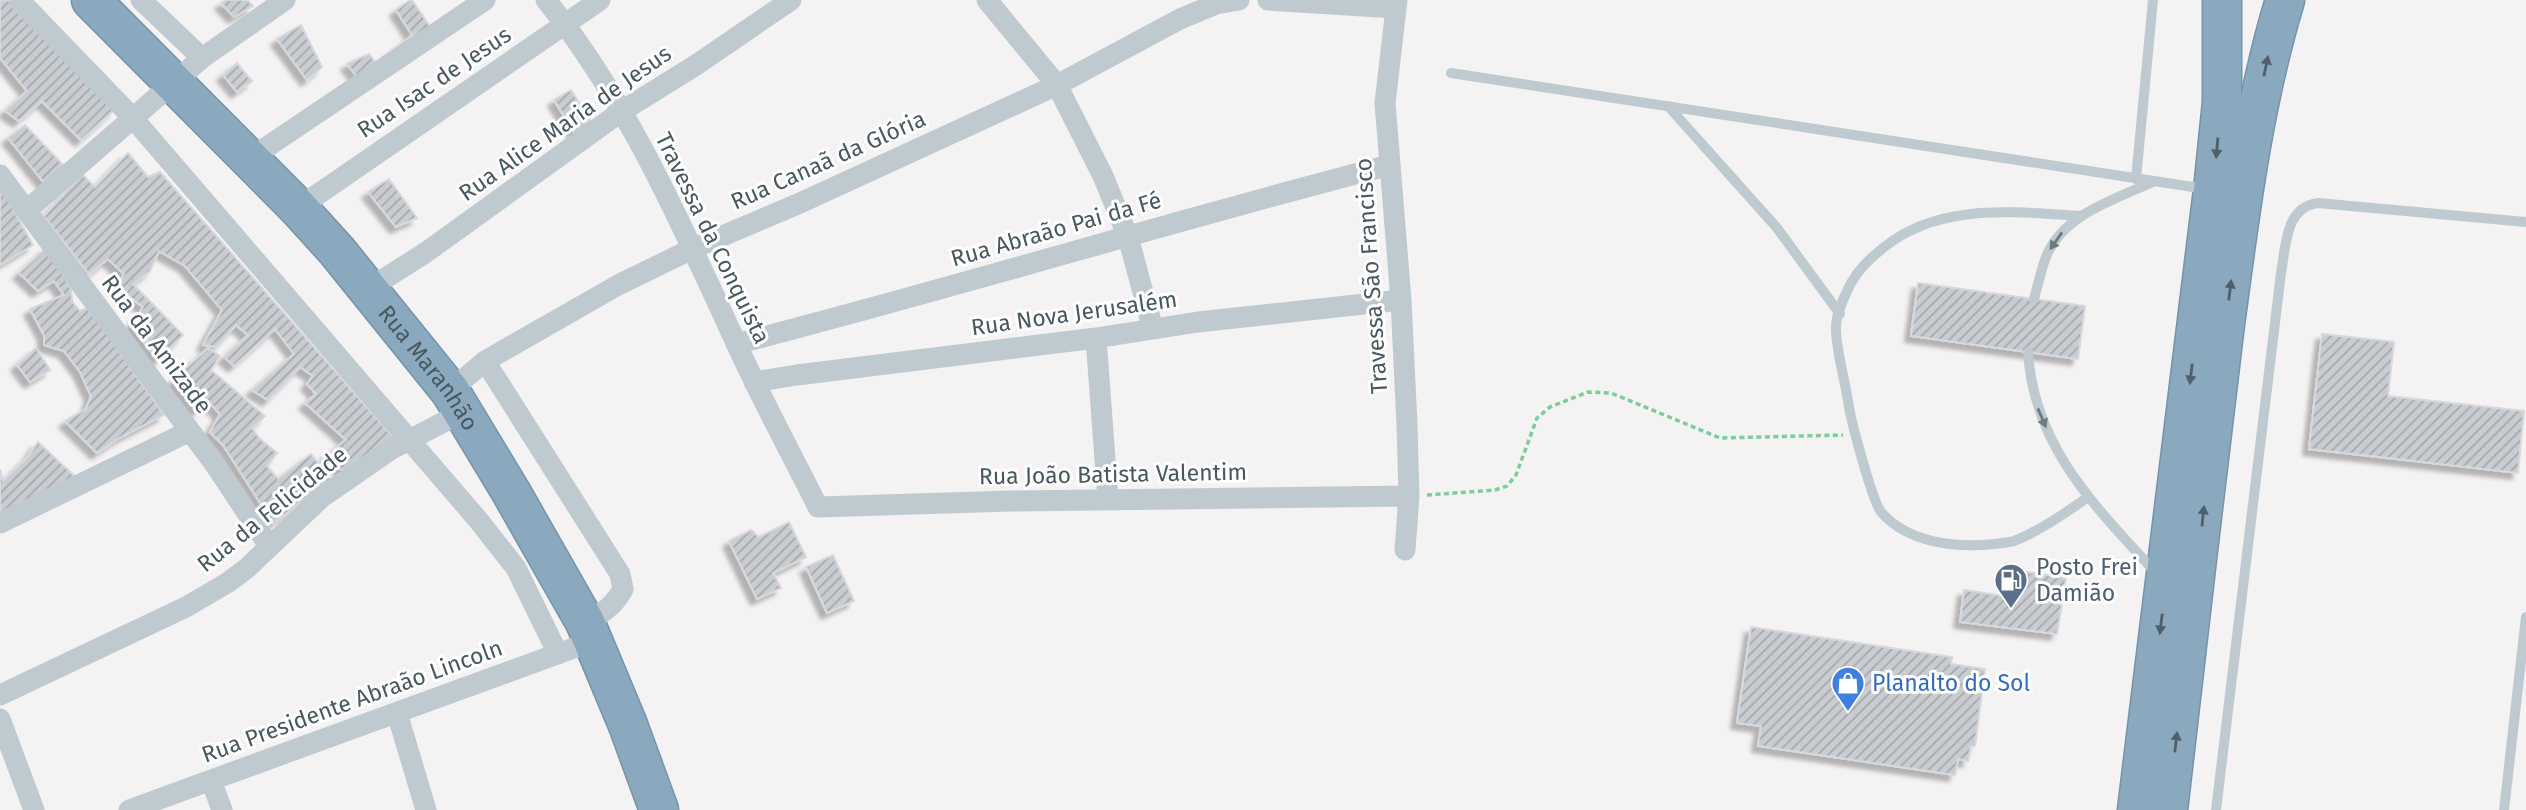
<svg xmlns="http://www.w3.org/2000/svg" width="2526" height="810" font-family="'Fira Sans',sans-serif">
<defs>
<pattern id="building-hatch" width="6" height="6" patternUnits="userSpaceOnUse" patternTransform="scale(1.75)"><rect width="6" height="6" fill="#c9cdd1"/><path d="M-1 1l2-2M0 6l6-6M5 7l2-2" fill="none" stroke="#a5a9ad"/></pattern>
<filter id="shadow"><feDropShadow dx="-6" dy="6" stdDeviation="2" flood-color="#0004"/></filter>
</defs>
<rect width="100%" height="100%" fill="#f4f2f2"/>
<path fill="url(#building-hatch)" stroke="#d6d8dd" stroke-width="2" filter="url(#shadow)" d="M0,0H8L114,110L81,140L42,101L19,121L5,111L27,91L0,58Z
M226,0H247L253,6L234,17L221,3Z
M410,0H412L433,31L360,81L347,64L369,54L377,64L412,35L396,10Z
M301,25L322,67L307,80L277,39Z
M237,63L252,81L237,92L223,75Z
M571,90L592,123L577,137L554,100Z
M25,125L67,169L49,189L8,138Z
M128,153L148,177L160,172L394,438L346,474L325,456L346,440L305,403L316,394L307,384L313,376L300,367L268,400L252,390L294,354L275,329L234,366L224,357L248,335L236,325L216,347L203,345L222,310L185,266L159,251L150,271L133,284L183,335L158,360L131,326L143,307L117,287L124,274L108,259L89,274L44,216L82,174L95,187Z
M389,179L417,218L396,227L368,192Z
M0,186L33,245L0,265Z
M47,247L71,289L72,301L80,311L88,308L164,415L119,438L97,453L65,421L86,409L91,396L80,372L64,351L44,345V335L30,309L64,295L54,281L38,291L19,273Z
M1918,283L2085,306L2078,359L1911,336Z
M2322,334L2394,342L2388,396L2524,411L2518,473L2309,449Z
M36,348L50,370L30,382L17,365Z
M208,348L220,356L211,370L265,416L252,428L259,438L277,453L267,466L278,479L311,454L332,481L273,523L223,445L210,432L220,414L207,400L197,411L172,381Z
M38,442L80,481L0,521V469L3,481L27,458Z
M789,522L806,557L773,573L781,588L757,599L729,541L751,530L759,537Z
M833,555L854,601L827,613L806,567Z
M2021,571L2066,578L2057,634L1960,622L1964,590L2017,598Z
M1751,627L1952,657L1951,664L1985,669L1975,746H1971L1968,761L1958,759L1955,775L1758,746L1761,726L1737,723Z"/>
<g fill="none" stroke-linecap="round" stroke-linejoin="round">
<defs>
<g id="highway">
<path id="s1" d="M91,0L298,208L337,251L450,391L511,492L585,622L628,725L659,810"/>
<path d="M2137,810L2213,190L2222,102V0"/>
<path d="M2168,810C2187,651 2204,491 2224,332C2239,220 2252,109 2285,0"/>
</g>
</defs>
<use href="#highway" stroke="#7594ab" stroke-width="41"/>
<path stroke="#79ce9c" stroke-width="3.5" stroke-dasharray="5 3.5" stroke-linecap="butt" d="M1427,495L1495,490L1507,486L1516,475L1537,418L1550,407L1588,392L1611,393L1720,438L1843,435"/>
<path stroke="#bfcad0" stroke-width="10" d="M1451,73L2206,189
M1668,106L1777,228L1840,314
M2136,179L2153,0
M2081,216C2014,212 1939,202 1883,248C1870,259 1860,267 1851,283C1845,295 1836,313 1836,327C1835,345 1845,381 1848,401C1850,418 1872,500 1881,512C1908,543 1955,548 1994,544C2000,543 2008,543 2014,541C2040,531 2065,513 2087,498
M2034,299C2038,285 2041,270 2046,257C2063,214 2116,199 2155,181
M2028,352C2034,448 2096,507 2157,574
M2216,810L2281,273C2286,246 2285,207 2318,203L2526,222
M2504,810L2526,617"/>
<path stroke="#bfcad0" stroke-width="21" d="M19,0L132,117L479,521L516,568L558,654
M141,0L202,58
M546,0C629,103 682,226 737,345C762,400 791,453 818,507L1010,501L1409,496
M987,0L1057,85L1103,176L1128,237L1153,329
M1268,0L1395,8
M1397,0L1385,103L1401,300L1407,425L1409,496L1405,550
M249,159L485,0
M0,175L216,466L269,546
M298,208L600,0
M27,210L202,58L285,0
M368,289L425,253L622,111L696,65L791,0
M1096,338L1108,500
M736,344C955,288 1171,221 1390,165
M485,361L620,574L623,589C614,606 602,614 585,622
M754,382L797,375L1096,338L1198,322L1401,300
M450,391L485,361L618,285L694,248L800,203L1057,85L1180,19L1216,4L1239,0
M0,523L190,431
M0,695L186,607L227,583L246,569L322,497L390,450L461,413
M397,713L426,810
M0,719L34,810
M211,780L222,810
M129,810L593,641"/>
<use href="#highway" stroke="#8aa9bf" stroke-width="38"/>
</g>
<defs><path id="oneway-solid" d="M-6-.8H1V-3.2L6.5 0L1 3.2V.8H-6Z" transform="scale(1.75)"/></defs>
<g fill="#505f69">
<use href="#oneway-solid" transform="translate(2266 66) rotate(-78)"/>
<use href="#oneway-solid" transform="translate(2217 148) rotate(95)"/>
<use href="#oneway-solid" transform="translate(2230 290) rotate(-83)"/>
<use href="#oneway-solid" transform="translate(2191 374) rotate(97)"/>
<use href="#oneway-solid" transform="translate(2203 516) rotate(-84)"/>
<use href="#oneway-solid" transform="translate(2161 624) rotate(97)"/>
<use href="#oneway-solid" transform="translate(2176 742) rotate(-83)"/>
</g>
<g fill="#6c7a81">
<use href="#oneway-solid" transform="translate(2056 241) rotate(125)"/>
<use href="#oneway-solid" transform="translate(2042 418) rotate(67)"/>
</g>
<defs>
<symbol id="fuel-pin" viewBox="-11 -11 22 30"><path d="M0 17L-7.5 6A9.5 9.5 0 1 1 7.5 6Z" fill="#5c6f8a" stroke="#fff"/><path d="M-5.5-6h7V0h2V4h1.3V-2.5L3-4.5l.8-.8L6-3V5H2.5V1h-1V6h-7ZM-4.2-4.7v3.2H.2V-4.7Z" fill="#fff"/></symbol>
<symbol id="shop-pin" viewBox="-11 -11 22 30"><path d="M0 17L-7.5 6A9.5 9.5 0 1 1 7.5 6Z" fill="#3f7fe0" stroke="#fff"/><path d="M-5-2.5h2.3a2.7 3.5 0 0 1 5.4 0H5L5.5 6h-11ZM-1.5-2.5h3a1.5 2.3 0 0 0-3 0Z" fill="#fff"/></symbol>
</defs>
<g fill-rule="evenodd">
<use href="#fuel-pin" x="1992" y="561" width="38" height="52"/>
<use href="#shop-pin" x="1829" y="664" width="38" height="52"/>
</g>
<g text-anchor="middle" stroke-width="6" stroke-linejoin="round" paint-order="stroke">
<g font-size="23" fill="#49575f" stroke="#fff">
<text transform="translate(434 82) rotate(-34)" y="8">Rua Isac de Jesus</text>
<text transform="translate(565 123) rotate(-35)" y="8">Rua Alice Maria de Jesus</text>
<text transform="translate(828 160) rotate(-24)" y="8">Rua Canaã da Glória</text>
<text transform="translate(1056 229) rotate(-16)" y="8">Rua Abraão Pai da Fé</text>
<text transform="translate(713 238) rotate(64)" y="8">Travessa da Conquista</text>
<text transform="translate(1371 276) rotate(-94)" y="8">Travessa São Francisco</text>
<text transform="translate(1074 313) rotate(-8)" y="8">Rua Nova Jerusalém</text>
<text transform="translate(157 344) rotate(53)" y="8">Rua da Amizade</text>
<text dy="8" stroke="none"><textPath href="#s1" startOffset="500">Rua Maranhão</textPath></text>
<text transform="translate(1113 474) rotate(-1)" y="8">Rua João Batista Valentim</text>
<text transform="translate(272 509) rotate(-39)" y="8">Rua da Felicidade</text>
<text transform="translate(352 701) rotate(-20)" y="8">Rua Presidente Abraão Lincoln</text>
</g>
<g font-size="23" fill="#4e5e75" stroke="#fff" text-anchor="start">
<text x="2036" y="575">Posto Frei<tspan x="2036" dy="26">Damião</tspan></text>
</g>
<g font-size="23" fill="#366cbe" stroke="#fff" text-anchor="start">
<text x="1872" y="691">Planalto do Sol</text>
</g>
</g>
</svg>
